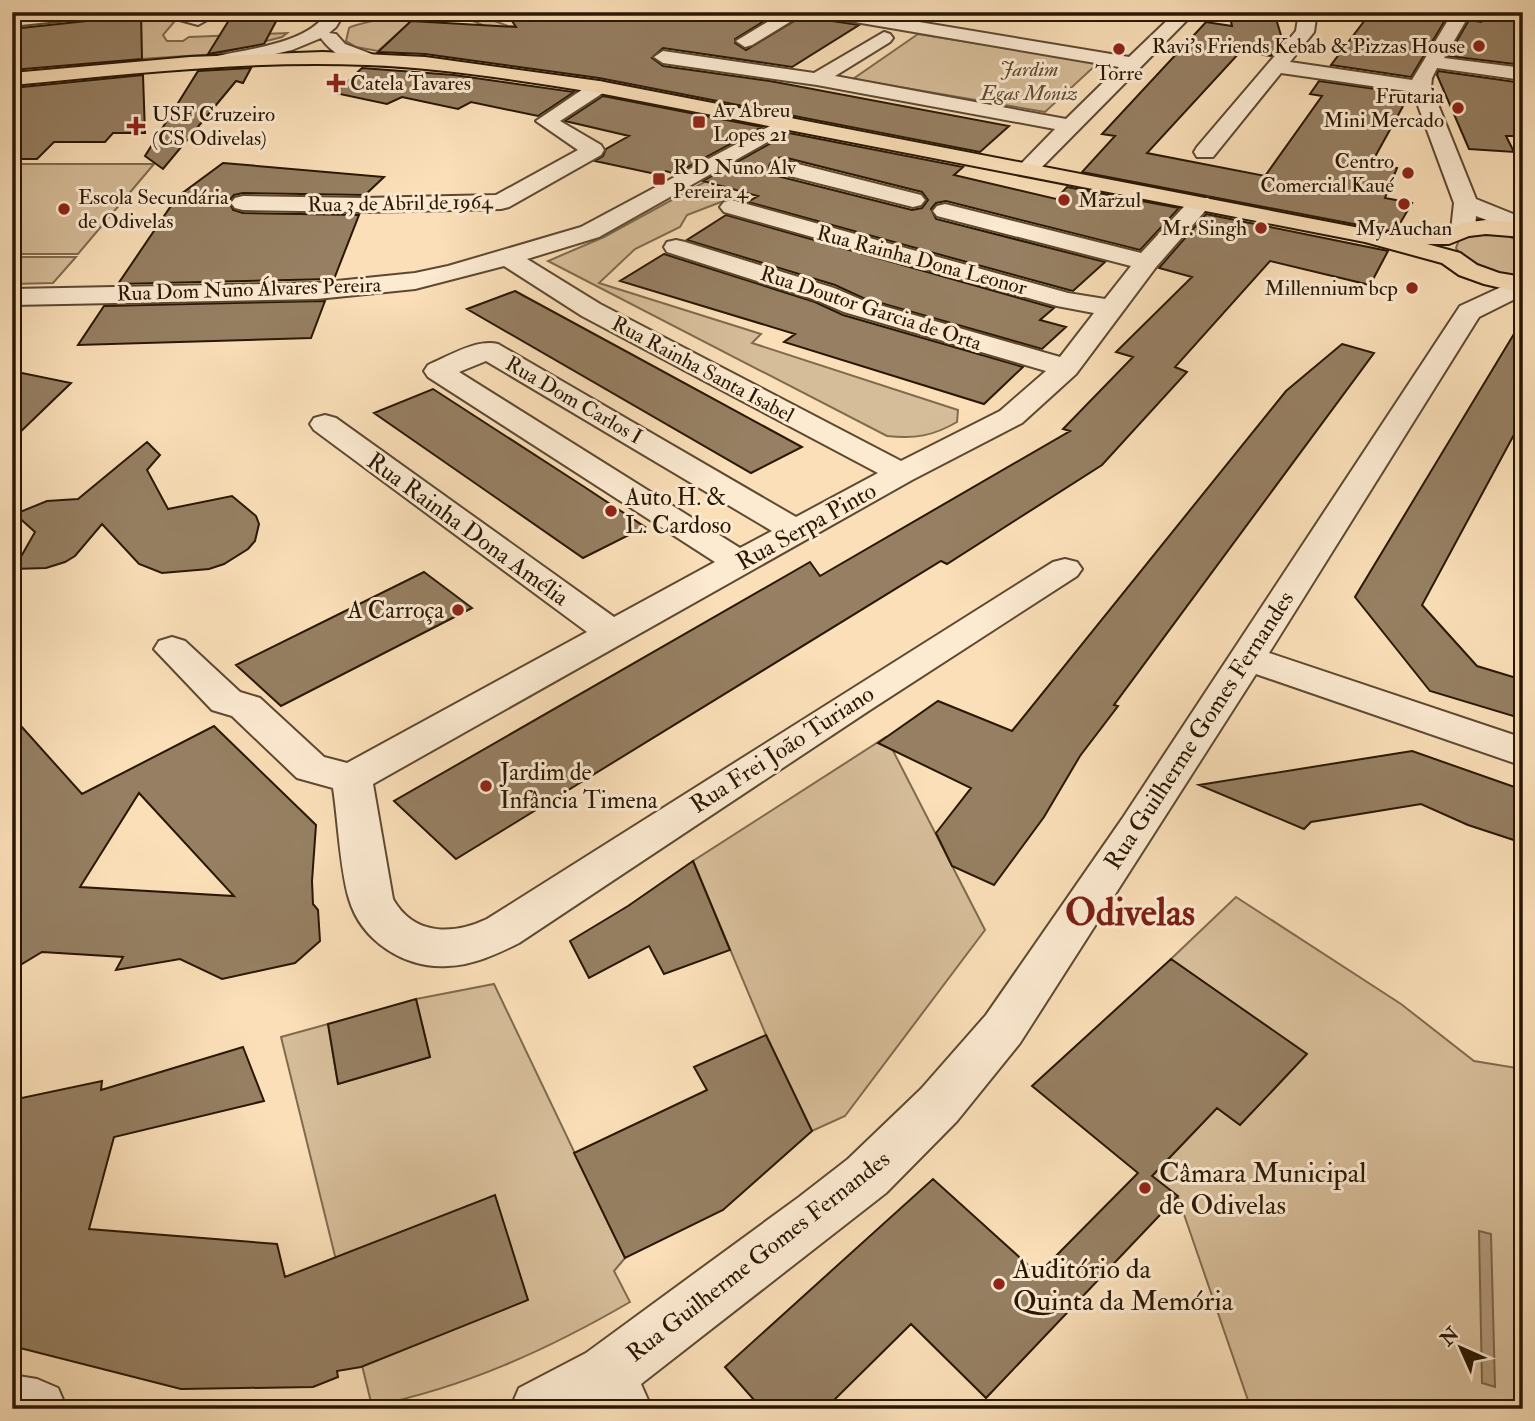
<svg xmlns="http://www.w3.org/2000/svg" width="1535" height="1421" font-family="'IM FELL Double Pica',serif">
<rect width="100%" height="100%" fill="#fadfb8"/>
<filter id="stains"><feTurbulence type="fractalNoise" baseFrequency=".00286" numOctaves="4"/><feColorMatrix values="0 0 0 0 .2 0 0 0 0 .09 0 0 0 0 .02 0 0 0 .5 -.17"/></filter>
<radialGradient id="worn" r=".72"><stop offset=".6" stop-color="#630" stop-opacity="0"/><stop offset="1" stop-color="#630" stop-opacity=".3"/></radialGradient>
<path fill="#d6bd99" stroke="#806a4e" stroke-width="2" d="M136,12H154L174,22L163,35L167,41H183L189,37L287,33L282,37L217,54L78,63L12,70V24Z
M418,12L478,15L508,26L633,33L653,12H711C693,22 680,24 661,34L680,38L667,45L608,33L599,38L636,54L485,26L468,19L416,17L378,51L356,47L346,41L349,28C357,22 404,16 418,12Z
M918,34L1098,63L1045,112L853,79Z
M767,148L776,160L723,177L721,202L687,215L680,227L635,249L599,283L761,334L752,343L958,410L957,422C933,436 915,439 887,436L548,261L604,237Z
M12,164H154L78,254H12Z
M1509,233L1510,237L1523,242V278C1499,274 1469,271 1456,248L1459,240L1470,235Z
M12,257H76L53,283L12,284Z
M886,737L985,930L845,1116L812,1131L766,1035L693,861Z
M1236,897L1401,1004L1474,1061L1523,1069V1409H1251L1178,1197L1152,1176L1217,1108L1240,1125L1306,1055L1171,959Z
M494,984L625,1258L614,1271L630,1302C549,1349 464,1388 372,1406L281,1037L328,1024L338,1084L430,1057L416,999Z"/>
<path fill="#b39b7b" stroke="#7c664b" stroke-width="2" d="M1479,1231L1491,1234L1495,1387L1482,1383Z"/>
<path fill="#967f62" stroke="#291704" stroke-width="2" fill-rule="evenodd" d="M108,12H141L142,59L12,70V29L96,20Z
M234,12H281L264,44L208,54Z
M506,12H779L735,39V43L746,50L809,12H814L826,20L859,25L792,67L663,48L652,58L663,66L770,81L1009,126L980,152L599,78L425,54L378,52L411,21L516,27Z
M1229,12H1274L1283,42L1271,56L1240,52L1147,153L1265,176L1322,96L1310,94L1319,81L1411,94L1413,99H1407L1371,164L1397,168L1385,198L1412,203L1395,232L1082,172L1115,136L1102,134L1206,22L1232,26Z
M1371,12H1412L1447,17L1411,77L1331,65Z
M1486,12H1523V65L1448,56L1469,20L1481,22Z
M251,68L243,83L236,81L163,169L145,156L198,71Z
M362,68L454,75L574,92L538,116L471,102L458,109L402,97L387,104L335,93Z
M1438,71L1523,83V136H1506L1514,152L1469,149L1437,75Z
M143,75L145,133H113L105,142H54L37,159H12V88Z
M603,96L762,127L675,174L666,171L660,175L595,161L603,156L606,149L629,136L565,121Z
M789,133L963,167L954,175L1056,199L1067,187L1179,208L1140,250L946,201L936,203L931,209L936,219L1105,262L1073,291L1069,290L748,202L758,196L703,181ZM783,157L922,192L928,200L922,208L912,210L773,175L769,166L773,159Z
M223,163L384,177L365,195L243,193L234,195L229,201L233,210L243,213L359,215L334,279L118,284L177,197Z
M1206,214L1388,251L1370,285L1270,261L1175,367L1187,372L1102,465L947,564L941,561L456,859L394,801L810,562L820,576L1070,431L1063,429L1133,357L1116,352L1192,277L1159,268Z
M726,215L1054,308L1040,320L1066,327L1042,349L863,298L835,285L687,240Z
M664,254L815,302L843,315L1023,367L984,404L784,342L795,334L620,281Z
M515,291L631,354L802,447L751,473L467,309Z
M325,301L311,338L78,345L104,306Z
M1523,319V418L1422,605L1477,666L1523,680V719L1430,691L1355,597Z
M1342,344L1374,353L1114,705L1118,706L1080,756L1044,817L994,885L952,866L936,833L971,788L878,743L938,701L1012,731L1286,391Z
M12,371L71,383L12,440Z
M433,389L586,488L645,527L583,558L374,413Z
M147,442L160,455L147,470L168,509L232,496L256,516L259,524L255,541L248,549L224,564L209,569L162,573L139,564L102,524L75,556L65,562L46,568L14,569L35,532L15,514L47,501L78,499Z
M424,572L472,608L281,706L236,665Z
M12,716L82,794L214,726L316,825L312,881L313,904L318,910L320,941L295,963L222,979L180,959L116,970L123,957L42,952L12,970ZM139,793L234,896L80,887Z
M1412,751L1523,790V843L1468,825L1421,804L1311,822L1304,829L1199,785Z
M693,861L730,950L664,974L649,946L589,978L570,941L628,906Z
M1171,959L1307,1054L1240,1125L1217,1108L1152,1176L1178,1196L986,1398L911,1324L825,1409H762L725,1367L933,1179L1038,1274L1138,1173L1032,1086Z
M416,999L430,1057L338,1084L328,1024Z
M766,1035L812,1131L723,1210L625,1258L574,1153L707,1090L694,1067Z
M243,1047L264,1101L114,1137L89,1229L277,1244L285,1277L495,1195L528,1300L361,1367L337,1371L338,1377L313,1387L181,1389L12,1346V1100L102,1081L101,1090Z"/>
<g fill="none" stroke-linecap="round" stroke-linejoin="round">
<defs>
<path id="minor" d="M44,12H105L96,17L12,26V16Z
M162,12C177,12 196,9 207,20L198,25L165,16Z
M327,12H345L336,27L329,33L336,34L345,44L374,55L376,59L374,63C355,68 331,53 321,38L292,50L220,67L210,61L213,57C246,49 309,44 327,12Z
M784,12H806L752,45L745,47L736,41Z
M817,12H859L1129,57L1176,12H1195L1035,174H1019L1016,169L1055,129L817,85L663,63L654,57L663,51L814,73L884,32L890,34L893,38L890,42L835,76L1066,119L1119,67L826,17Z
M1299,12H1317L1314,32L1290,62L1412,80L1453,12H1471L1444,58L1523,68V80L1437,68L1432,78L1431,87L1476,199L1523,218V234L1476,216L1475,230L1472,235L1463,237L1454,235L1451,230L1454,203L1413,92L1281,73L1213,157H1197L1194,152L1197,147L1296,31Z
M599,81L606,83L609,87L606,91L560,121L601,145L604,150L601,155L509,207L501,209L364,212L243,210L235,208L231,203L235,198L243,196L364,198L496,195L578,150L536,121L592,83Z
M787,117L794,119L797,123L794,127L599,237L527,259L600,304L901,461L1000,411L1046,371L844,312L816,300L667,252L664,247L667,242L676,240L685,242L834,288L862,300L1060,357L1094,313L1057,306L724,212L720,207L724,202L732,200L1068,293L1105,299L1131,266L937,216L933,211L937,206L945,204L1141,253L1192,198H1208L1212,203L1156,267L1076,374L1022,423L912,480L373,784L393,899C414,936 453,935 487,919L1053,562L1065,559L1077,562L1082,569L1077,576L870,710L519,943C497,954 473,965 448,966C405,969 361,941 349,899C340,869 338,820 333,788L297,778L232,716L212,710L154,649L159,641L172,637L185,641L240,692L260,698L324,757L347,763L587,632L314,430L310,424L314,418L325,415L336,418L614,617L715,562L428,377L424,371L428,365C449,356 476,339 498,344L796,517L878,473L582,316L504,266L415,289L317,299L12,305V289L317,283L415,273L448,266L581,227ZM486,361L772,531L740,548L459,372Z
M782,160L921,195L925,200L921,205L913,207L774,172L771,167L774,162Z
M1523,277V295L1479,317L1269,653L1523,738V766L1256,674L1020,1043L957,1121L886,1193L641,1384L652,1409H510L519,1388L586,1353L799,1197L848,1159L921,1089L986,1015L1122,819L1460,306Z
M12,1375L37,1379L58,1388L67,1409H12Z"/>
<path id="major" d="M323,52L425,57L599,81L1396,235L1399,231L1445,230L1463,223L1486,220L1523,223V237L1486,234L1469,236L1449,244H1427L1460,253L1477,265L1499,273L1523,277V293L1484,284L1459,275L1442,263L1365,242L599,93C522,81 445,68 367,65C249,60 130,74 12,85V73L190,57Z"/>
</defs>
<use href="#minor" stroke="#5d4931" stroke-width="4"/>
<use href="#major" stroke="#291704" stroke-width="4"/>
<use href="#minor" fill="#fcead1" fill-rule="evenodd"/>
<use href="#major" fill="#fadfb8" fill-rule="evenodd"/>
</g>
<g fill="#8f2418" stroke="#fcead1" stroke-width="2.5">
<circle cx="1479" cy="46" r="7"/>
<circle cx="1119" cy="49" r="7"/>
<path d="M332.5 72.5h7v7h7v7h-7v7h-7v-7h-7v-7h7z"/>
<circle cx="1458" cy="108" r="7"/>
<rect x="692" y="115" width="14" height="14" rx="3.5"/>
<path d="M132.5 115.5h7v7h7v7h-7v7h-7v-7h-7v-7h7z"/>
<circle cx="1408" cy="173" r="7"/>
<rect x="652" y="172" width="14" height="14" rx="3.5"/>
<circle cx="1064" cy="200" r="7"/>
<circle cx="1404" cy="204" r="7"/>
<circle cx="64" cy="209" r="7"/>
<circle cx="1261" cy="228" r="7"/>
<circle cx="1412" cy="288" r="7"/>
<circle cx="611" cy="511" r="7"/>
<circle cx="458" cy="610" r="7"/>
<circle cx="486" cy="786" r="7"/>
<circle cx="1145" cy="1188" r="7"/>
<circle cx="999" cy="1284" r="7"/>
</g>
<g text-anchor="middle" stroke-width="6" stroke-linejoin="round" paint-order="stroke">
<g font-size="21" fill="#291704" stroke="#fcead1" text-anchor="start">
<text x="1465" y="53" text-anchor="end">Ravi's Friends Kebab &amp; Pizzas House</text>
<text x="1119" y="80" text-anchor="middle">Torre</text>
<text x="350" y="90">Catela Tavares</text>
<text x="1444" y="103" text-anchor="end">Frutaria<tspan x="1444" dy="24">Mini Mercado</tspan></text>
<text x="713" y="117">Av Abreu<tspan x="713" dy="24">Lopes 21</tspan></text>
<text x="152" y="121">USF Cruzeiro<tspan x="152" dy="24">(CS Odivelas)</tspan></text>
<text x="1394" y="168" text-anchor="end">Centro<tspan x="1394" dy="24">Comercial Kaué</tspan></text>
<text x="673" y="174">R D Nuno Alv<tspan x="673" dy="24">Pereira 4</tspan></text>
<text x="78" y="204">Escola Secundária<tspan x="78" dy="24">de Odivelas</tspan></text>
<text x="1078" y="207">Marzul</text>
<text x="1247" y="235" text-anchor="end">Mr. Singh</text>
<text x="1404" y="235" text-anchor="middle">My Auchan</text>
<text x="1398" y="295" text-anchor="end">Millennium bcp</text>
</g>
<g font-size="21" font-style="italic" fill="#5d4931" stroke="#fcead1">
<text x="1029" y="76">Jardim<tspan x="1029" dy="24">Egas Moniz</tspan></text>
</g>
<g font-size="21" fill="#291704" stroke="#fcead1">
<text transform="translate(400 203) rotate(-1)" y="7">Rua 3 de Abril de 1964</text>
<text transform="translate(922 260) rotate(15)" y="7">Rua Rainha Dona Leonor</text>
<text transform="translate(249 289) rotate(-2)" y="7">Rua Dom Nuno Álvares Pereira</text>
<text transform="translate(871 308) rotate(18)" y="7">Rua Doutor Garcia de Orta</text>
<text transform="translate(703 369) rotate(28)" y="7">Rua Rainha Santa Isabel</text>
<text transform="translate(574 400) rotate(30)" y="7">Rua Dom Carlos I</text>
</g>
<g font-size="24" fill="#291704" stroke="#fcead1" text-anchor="start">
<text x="625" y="505">Auto H. &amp;<tspan x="625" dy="28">L. Cardoso</tspan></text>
<text x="444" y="618" text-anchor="end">A Carroça</text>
<text x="500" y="780">Jardim de<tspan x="500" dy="28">Infância Timena</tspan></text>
</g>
<g font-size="24" fill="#291704" stroke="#fcead1">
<text transform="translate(806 526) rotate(-29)" y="8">Rua Serpa Pinto</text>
<text transform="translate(468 529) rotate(36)" y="8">Rua Rainha Dona Amélia</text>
<text transform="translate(1199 730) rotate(-57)" y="8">Rua Guilherme Gomes Fernandes</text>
<text transform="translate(782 749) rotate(-33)" y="8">Rua Frei João Turiano</text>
<text transform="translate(758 1256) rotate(-38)" y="8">Rua Guilherme Gomes Fernandes</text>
</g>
<g font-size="28" fill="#291704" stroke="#fcead1" text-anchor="start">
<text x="1159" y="1182">Câmara Municipal<tspan x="1159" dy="32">de Odivelas</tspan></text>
<text x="1013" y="1278">Auditório da<tspan x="1013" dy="32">Quinta da Memória</tspan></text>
</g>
<g font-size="38" font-weight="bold" fill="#7a1f14" stroke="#fcead1">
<text x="1130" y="925">Odivelas</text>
</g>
</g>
<rect width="1535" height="1421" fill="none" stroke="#fadfb8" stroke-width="42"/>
<rect x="14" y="14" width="1507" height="1393" fill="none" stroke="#291704" stroke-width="3.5"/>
<rect x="21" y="21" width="1493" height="1379" fill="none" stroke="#291704" stroke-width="2"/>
<g transform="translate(1461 1348) rotate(315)" stroke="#fcead1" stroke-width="5" paint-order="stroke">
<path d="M0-5L12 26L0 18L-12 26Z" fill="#291704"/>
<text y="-10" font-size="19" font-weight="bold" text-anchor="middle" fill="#291704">N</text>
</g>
<rect width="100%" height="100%" filter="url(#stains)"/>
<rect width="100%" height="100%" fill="url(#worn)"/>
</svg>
